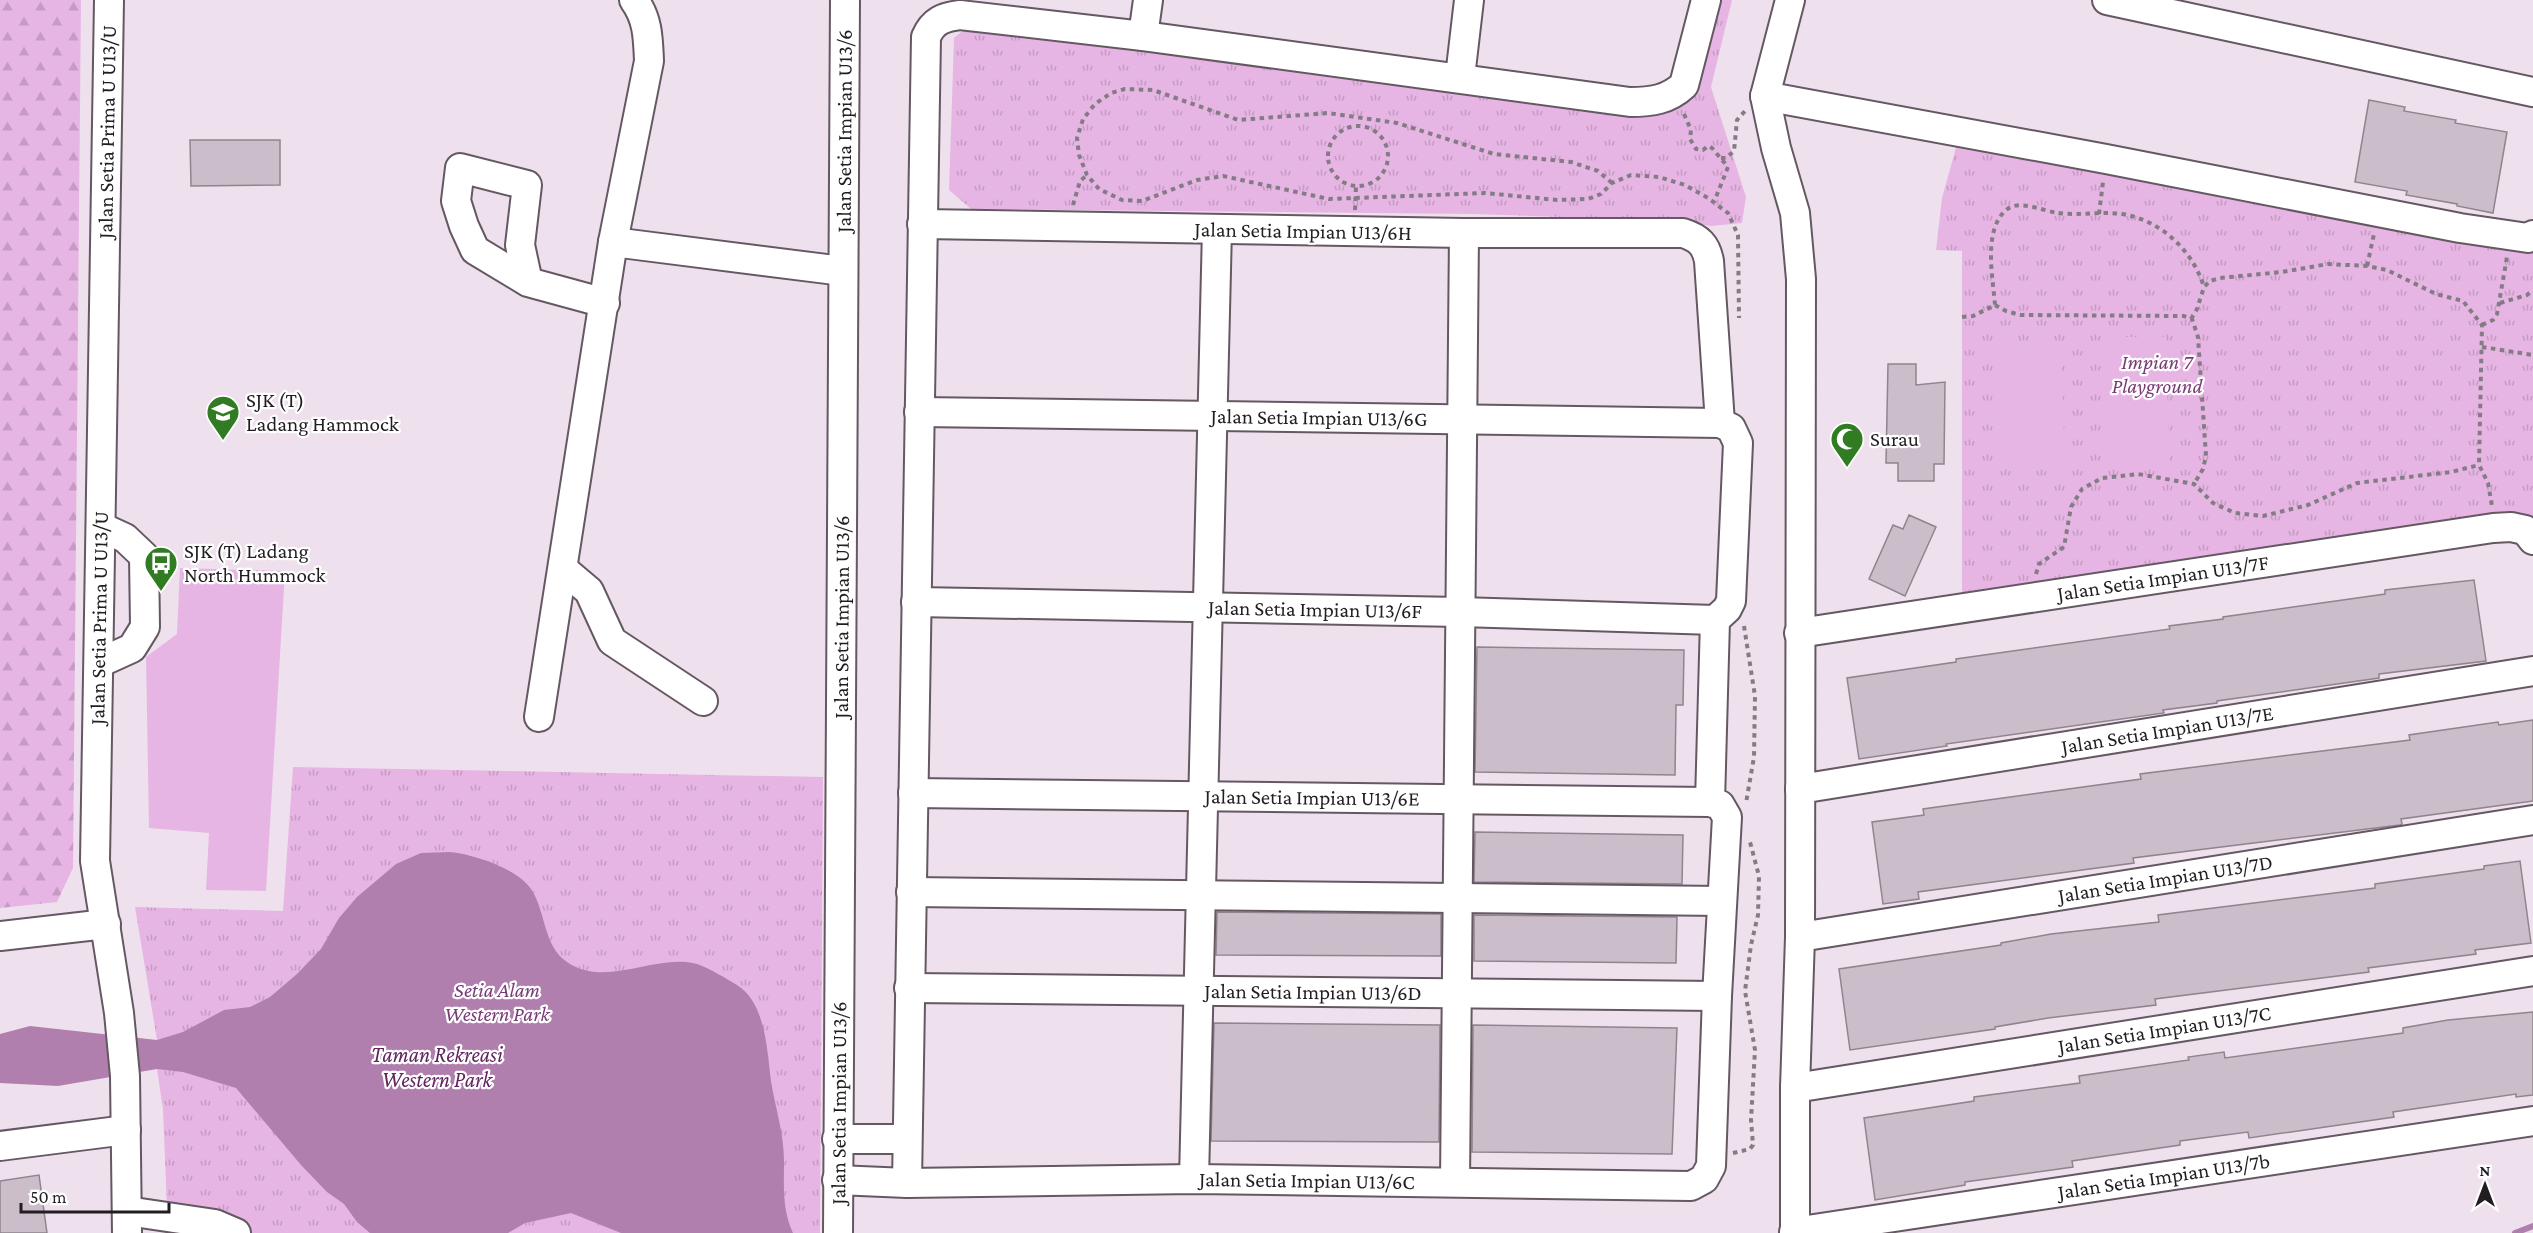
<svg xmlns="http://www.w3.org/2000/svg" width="2533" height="1233" font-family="'Crimson Pro',serif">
<defs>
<pattern id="grass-tufts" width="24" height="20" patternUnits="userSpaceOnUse" patternTransform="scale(1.5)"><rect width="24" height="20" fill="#e7b5e4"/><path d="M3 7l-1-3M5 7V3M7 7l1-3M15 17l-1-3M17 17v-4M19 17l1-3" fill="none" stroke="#c69bc3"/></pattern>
<pattern id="forest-firs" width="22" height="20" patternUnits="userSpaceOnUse" patternTransform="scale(1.5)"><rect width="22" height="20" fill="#e7b5e4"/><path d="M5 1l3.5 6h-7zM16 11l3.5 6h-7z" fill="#c69bc3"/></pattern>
</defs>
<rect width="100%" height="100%" fill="#eee1ed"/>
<path fill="url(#grass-tufts)" d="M1700,0H1732L1711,87L1746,197L1742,223L1711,226L1676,221L1473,214L971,209L949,190L954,38L972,23L1671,93Z
M1957,144L2533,235V521L1962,599V251L1936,250L1942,198Z
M293,767L823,777L820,1233H168L163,1110L157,1069V1040L135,907L283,911Z"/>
<path fill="url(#forest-firs)" d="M0,0H81L73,868L57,902L0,908Z"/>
<path fill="#e7b5e4" d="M2105,337H2166L2169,464L2103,461Z
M2001,341H2061L2065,468L1998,464Z
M180,568L285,571L266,891L206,890L209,833L149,828L146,657L177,634Z"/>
<path fill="#b07fad" d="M450,852C473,854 518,869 531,889C546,911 543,946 567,962C606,989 655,953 697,964C709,968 725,978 737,985C766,1003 767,1051 771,1081C775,1107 784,1133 784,1161C784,1187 782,1209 793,1233H621L571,1213L525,1223L508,1233H370L357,1222L344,1204L327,1192L301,1165L236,1088L183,1072L157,1069L58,1086L0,1083V1034L30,1026L157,1040L183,1032L224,1010L250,1007L270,997L297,974L321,949L339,918L357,897L396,864L421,853Z"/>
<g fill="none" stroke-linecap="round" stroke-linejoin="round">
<path stroke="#b07fad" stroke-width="6" d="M2515,1233L2533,1226"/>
</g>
<path fill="#cbbeca" stroke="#90848f" stroke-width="1.5" d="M2369,100L2405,107L2404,111L2456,120L2455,123L2507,132L2493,213L2457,206V204L2406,195L2407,191L2355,182Z
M190,140H280V185L191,186Z
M1888,364H1916V385L1945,382L1944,464H1934V481H1898V463H1886Z
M1909,515L1936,527L1905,596L1869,579L1893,525L1903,529Z
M2474,580L2486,661L2379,674V678L2217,701V703L2163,710L2164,713L1946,744L1947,746L1859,759L1847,678L1956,662V659L2170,629L2169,626L2223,619V617L2385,594V590Z
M1477,647L1684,650L1683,705H1676L1675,775L1475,772Z
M2533,720V801L2401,819L2402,824L2400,825L2133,858L2134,863L1918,892L1919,899L1883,904L1872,822L1924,815L1923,809L2141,779L2140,774L2410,740L2409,735L2498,722L2499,725Z
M1475,832L1683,835L1682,884L1474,882Z
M2520,861L2531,943L2475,950L2476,954L2368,968L2369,972L2155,999L2156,1005L2048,1018L1995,1027V1029L1850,1050L1839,969L2001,945V943L2051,934L2159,922L2158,915L2375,888V884L2484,869V866Z
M1217,912L1441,914V956L1216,955Z
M1474,915L1677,917L1676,963L1474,961Z
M2533,1012V1095L2516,1097V1094L2393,1112L2394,1117L2249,1138L2248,1132L2180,1141V1145L2072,1161L2073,1167L1965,1182V1185L1875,1200L1864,1118L1974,1101V1097L2080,1083L2079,1076L2189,1060L2188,1057L2224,1052L2225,1058L2403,1033V1028L2448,1020Z
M1214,1023L1440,1025L1439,1142L1211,1141Z
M1473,1025L1677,1028L1672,1154L1472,1152Z
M39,1175L47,1233H0V1181Z"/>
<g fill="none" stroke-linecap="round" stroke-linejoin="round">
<defs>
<g id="minor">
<path d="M109,0L95,861L119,1013L125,1076L127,1233"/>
<path d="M1790,0L1765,96L1776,148L1795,213L1801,279L1800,937L1795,1088V1233"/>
<path d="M2107,0L2533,92"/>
<path d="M1143,36L1148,0"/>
<path d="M1460,77L1469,0"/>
<path d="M1765,96L2106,159L2460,228L2528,238L2533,235"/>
<path d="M613,242L843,271"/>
<path d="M528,282L520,245L527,185L460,168L456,201L464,226L475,250L528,282L605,303"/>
<path id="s1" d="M919,412L1720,423"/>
<path d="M563,569L589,591L612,641L703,701"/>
<path id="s2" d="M916,602L1460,612L1715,620"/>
<path id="s3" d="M1799,633L2493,528L2511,527L2525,530L2533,540"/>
<path d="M99,663L132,648L145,627L144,556L125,538L101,527"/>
<path d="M539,717L613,242L649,61C648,38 648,19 634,0"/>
<path id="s4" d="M1800,789L2533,671"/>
<path id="s5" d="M913,793L1710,802"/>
<path d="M911,892L1722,901"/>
<path d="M0,936L106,924"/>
<path id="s6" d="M1800,937L2533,820"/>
<path id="s7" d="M909,988L1717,996"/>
<path id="s8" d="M1795,1088L2533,971"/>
<path d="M837,1139H907"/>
<path d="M0,1146L126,1130"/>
<path d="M1194,1179L1217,229"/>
<path id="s9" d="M837,1180L907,1183L1194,1179L1691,1186L1704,1179L1711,1166L1717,996L1727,817L1720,805L1710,802L1715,620L1727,609L1731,601L1738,443L1731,428L1720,423L1709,261C1706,245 1699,238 1683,233H1464L922,224"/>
<path d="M1455,1182L1464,233"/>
<path d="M907,1183L926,37C933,21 943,17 960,15L1143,36L1630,102C1651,102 1668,100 1684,85L1706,0"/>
<path d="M127,1211L215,1224L236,1233"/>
<path id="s10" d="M1794,1232L2533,1121"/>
<path id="s11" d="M838,1233L845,0"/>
</g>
</defs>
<use href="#minor" stroke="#645863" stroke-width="32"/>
<path stroke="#847c84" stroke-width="4" stroke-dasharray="4.5 4.5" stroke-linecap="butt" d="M1684,114L1691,130L1690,139L1696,149L1703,150L1708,146L1712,148L1728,167L1714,202
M1328 156a30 30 0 1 1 60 0a30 30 0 1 1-60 0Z
M1721,158H1726L1734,151L1737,120L1745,111
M1612,183L1598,171L1571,162L1494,154L1397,123L1328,113L1238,120L1153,90L1125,89L1111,93L1095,104L1083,119L1077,138L1079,155L1087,175L1099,189L1122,200L1142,201L1197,180L1223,176L1329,199L1485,193L1557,200L1588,199L1601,194L1612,183L1631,175L1659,177L1685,185L1708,198L1728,213L1738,235L1739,318
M1073,205L1080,181L1087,175
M1355,210L1356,187
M2099,214L2103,182
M2367,266L2374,234
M2500,303L2527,295L2533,290
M1995,305L2006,311L2020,315L2184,316L2192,319L2198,337L2206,456L2203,469L2194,484
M1962,317L1973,316L1995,305C1993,278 1983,232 2005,211C2018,198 2042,211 2058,213C2079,216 2101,211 2122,214C2161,220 2193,251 2204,287
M2191,319L2197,309L2204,287L2210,281L2220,278L2282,272L2328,264L2367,266L2387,270L2436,294L2463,301L2482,325L2479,465L2488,483L2492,506
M2482,325L2493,320L2497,314L2507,257
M2482,347L2533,355
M2036,574L2039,564L2064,547L2071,507L2082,489L2102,478L2138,474L2194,484L2213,503L2235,513L2263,516L2308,505L2357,483L2451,472L2479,465
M1744,626L1755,696L1754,757L1746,803
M1733,1153L1750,1149L1753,1145L1751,1120L1755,1050L1745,991L1751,945L1758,915L1759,876L1750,842"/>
<use href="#minor" stroke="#fff" stroke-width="28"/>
</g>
<defs>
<symbol id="school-pin" viewBox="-11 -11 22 30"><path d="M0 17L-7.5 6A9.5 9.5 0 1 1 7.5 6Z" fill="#317c22" stroke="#fff"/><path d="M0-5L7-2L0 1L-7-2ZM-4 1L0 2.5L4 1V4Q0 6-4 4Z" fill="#fff"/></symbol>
<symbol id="mosque-pin" viewBox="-11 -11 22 30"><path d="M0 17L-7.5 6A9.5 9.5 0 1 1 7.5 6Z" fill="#317c22" stroke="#fff"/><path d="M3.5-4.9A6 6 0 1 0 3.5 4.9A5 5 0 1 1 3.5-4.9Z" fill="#fff"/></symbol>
<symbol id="bus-pin" viewBox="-11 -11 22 30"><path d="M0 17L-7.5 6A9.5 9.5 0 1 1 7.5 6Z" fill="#317c22" stroke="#fff"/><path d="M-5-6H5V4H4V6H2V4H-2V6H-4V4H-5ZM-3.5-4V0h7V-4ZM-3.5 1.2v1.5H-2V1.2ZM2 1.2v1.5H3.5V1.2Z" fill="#fff"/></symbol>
</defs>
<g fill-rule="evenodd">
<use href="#school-pin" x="204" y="393" width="38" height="52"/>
<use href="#mosque-pin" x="1828" y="420" width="38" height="52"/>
<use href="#bus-pin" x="142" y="544" width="38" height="52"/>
</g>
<g text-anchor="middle" stroke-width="4.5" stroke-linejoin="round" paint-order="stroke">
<g font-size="21" fill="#211d21" stroke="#fff">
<text dy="7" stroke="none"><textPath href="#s11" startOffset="1102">Jalan Setia Impian U13/6</textPath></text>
<text transform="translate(107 132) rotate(-89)" y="7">Jalan Setia Prima U U13/U</text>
<text transform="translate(1303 231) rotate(1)" y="7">Jalan Setia Impian U13/6H</text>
<text dy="7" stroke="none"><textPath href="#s1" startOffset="400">Jalan Setia Impian U13/6G</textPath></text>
<text dy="7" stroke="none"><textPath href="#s3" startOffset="368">Jalan Setia Impian U13/7F</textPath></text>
<text dy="7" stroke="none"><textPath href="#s2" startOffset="399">Jalan Setia Impian U13/6F</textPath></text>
<text dy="7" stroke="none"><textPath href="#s11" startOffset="616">Jalan Setia Impian U13/6</textPath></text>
<text transform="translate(99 618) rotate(-89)" y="7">Jalan Setia Prima U U13/U</text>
<text dy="7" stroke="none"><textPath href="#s4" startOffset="372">Jalan Setia Impian U13/7E</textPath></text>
<text dy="7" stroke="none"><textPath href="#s5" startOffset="399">Jalan Setia Impian U13/6E</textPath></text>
<text dy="7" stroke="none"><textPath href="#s6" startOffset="370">Jalan Setia Impian U13/7D</textPath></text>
<text dy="7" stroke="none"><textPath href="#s7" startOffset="404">Jalan Setia Impian U13/6D</textPath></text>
<text dy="7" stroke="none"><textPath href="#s8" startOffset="374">Jalan Setia Impian U13/7C</textPath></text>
<text dy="7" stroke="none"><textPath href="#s11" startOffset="130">Jalan Setia Impian U13/6</textPath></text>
<text dy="7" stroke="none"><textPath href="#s10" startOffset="374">Jalan Setia Impian U13/7b</textPath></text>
<text dy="7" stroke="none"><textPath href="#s9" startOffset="470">Jalan Setia Impian U13/6C</textPath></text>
</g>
<g font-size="21" font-style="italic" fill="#783b76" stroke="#fff">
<text x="2157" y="369">Impian 7<tspan x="2157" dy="24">Playground</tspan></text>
<text x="497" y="997">Setia Alam<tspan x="497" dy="24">Western Park</tspan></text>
</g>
<g font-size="21" fill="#211d21" stroke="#fff" text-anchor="start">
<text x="246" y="407">SJK (T)<tspan x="246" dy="24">Ladang Hammock</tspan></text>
<text x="1870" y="446">Surau</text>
<text x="184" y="558">SJK (T) Ladang<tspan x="184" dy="24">North Hummock</tspan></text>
</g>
<g font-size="22" font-style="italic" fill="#60245f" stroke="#fff">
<text x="437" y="1062">Taman Rekreasi<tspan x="437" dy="25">Western Park</tspan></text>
</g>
</g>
<g transform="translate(2485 1185)" stroke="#ffffff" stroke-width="4.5" paint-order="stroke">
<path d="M0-4.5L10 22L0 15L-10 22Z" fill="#211d21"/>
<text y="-9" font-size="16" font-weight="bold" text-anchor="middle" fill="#211d21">N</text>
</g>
<path d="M21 1203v9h148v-9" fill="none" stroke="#211d21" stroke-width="3"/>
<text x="30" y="1203" font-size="18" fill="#211d21" stroke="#ffffff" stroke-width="4.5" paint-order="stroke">50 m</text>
</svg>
